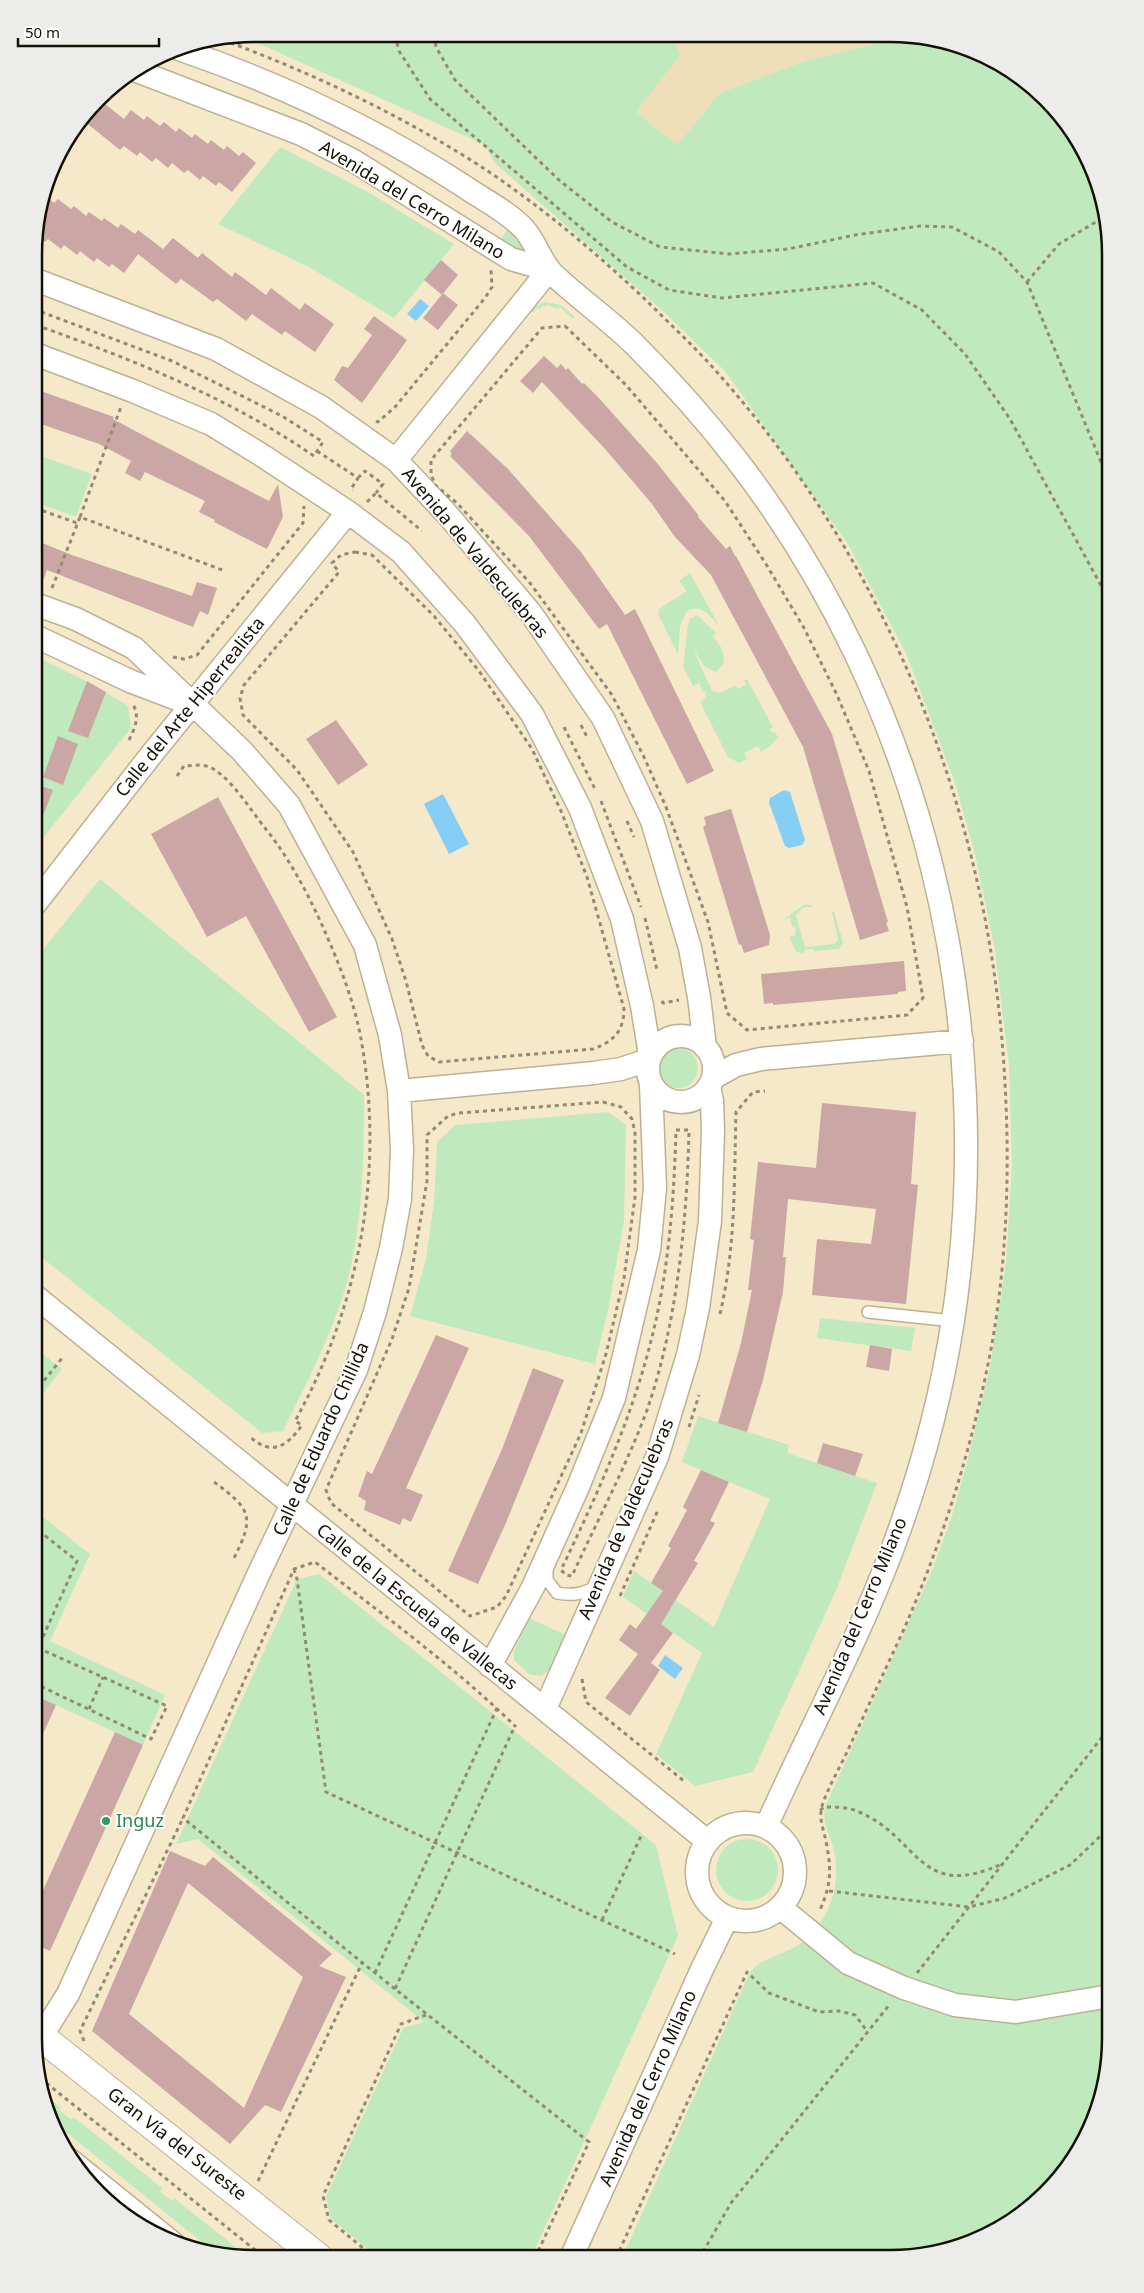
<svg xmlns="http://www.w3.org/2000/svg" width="1144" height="2293" font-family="'Noto Sans',sans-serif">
<rect width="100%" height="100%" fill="#f6e9ca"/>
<path fill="#eedeb7" d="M673,36L932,38L973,52L887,41L808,60L720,93L677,145L636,112L679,55Z"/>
<path fill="#c0e9bd" d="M254,34L673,36L680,55L636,112L677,145L720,93L808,60L887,41L973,52L987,56L1035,89L1073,132L1099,184L1110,254V2053L1094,2123L1064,2173L1012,2222L960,2248L890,2259L622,2258L749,1974C761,1956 787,1955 804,1941C830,1919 841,1884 834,1851C830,1832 822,1827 825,1807L932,1571L951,1519L968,1459L990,1367L1006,1263L1012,1164L1009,1065L995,950L975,854L955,783L906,653L848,544L725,371L664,312L495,163L485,145L242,36Z
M280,147L368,192L454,244L394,318L309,267L218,224Z
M509,228L534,260L500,240Z
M545,302L561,305L575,317L573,319L560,307L558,309L547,305L545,307L543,305L540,309L537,308L534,312L531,311L526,317L524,316L533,307Z
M35,454L92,474L76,517L35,502Z
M690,573L719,626C710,616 701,603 687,611L680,626L678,655L658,614L659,609L687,591L679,581Z
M697,615L716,633L713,637C721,645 724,651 724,663L716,672L704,666L693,649L712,691L721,693L735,685L738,689L746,685L744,680L747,679L773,727L770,729L772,733L775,732L778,737L769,747L761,752L758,746L744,753L747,759L739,763L728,757L700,702L706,698L705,691L703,692L699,683L693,686L683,667L688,624L690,619Z
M35,656L88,682L128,706L131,728L35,848Z
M100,879L364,1095C364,1166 363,1246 337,1313C322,1354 302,1392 283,1431L262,1433L35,1252V959Z
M805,904L811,905L812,907H804L796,915L805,947L835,944L838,939L832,912H834L843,942L839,949L814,951L813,949L805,950L804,953L796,952L789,937L795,935L796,927L793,928L790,918L783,920Z
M658 1068a20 20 0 1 1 40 0a20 20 0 1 1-40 0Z
M608,1112L626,1125L624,1220L609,1306L595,1364L410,1316L426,1259L434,1202L437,1142L455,1125Z
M820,1318L915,1328L911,1351L817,1338Z
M34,1347L62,1369L34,1405Z
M698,1416L789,1445L787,1453L877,1483L837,1588L753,1772L695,1786L656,1754L702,1653L623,1597L634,1571L714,1627L770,1499L682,1462Z
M34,1510L90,1554L50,1641L165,1695L143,1745L34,1695Z
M319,1574L656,1845L678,1936L531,2258H379L331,2219L326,2197L403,2028L424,2022L198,1839L176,1844L297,1579Z
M529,1618L566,1635L550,1669L542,1676L530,1675L514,1660V1651Z
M716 1870a31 31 0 1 1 62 0a31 31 0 1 1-62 0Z
M43,2093L61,2108L59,2110L71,2119L74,2117L162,2188L160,2192L172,2201L174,2198L248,2257L219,2256L51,2120L45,2109Z"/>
<path fill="#85cef5" d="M420,299L429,306L416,321L407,314Z
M784,790L790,792L805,840L802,845L789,848L785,846L769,803L770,798Z
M443,794L469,844L449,854L424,804Z
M665,1655L683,1668L675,1679L658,1666Z"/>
<path fill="#caa6a4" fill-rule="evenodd" d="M100,100L124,119L131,110L144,120L147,116L160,126L164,122L176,132L179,128L192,138L195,134L208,144L211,140L224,150L227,146L239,156L243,152L256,163L232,192L219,182L216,186L203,176L200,180L188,170L184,173L172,163L168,168L156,158L152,162L140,152L137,156L124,146L120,150L84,121Z
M45,195L54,203L58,199L71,209L74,206L86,216L89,212L102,221L104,218L118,228L121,224L135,234L138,230L163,249L173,238L198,258L202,253L232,277L235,272L266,295L271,288L300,310L305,303L334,324L315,352L285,331L282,335L252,314L246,321L217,299L213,302L181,279L176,284L138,254L124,273L112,264L109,267L97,258L94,262L80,251L77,255L64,245L61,249L48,239L45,242L36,235V226Z
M441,260L458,275L442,295L424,280Z
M443,293L458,305L438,330L423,318Z
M374,316L407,340L362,403L334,380L342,366L348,368L372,335L364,329Z
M544,356L557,368L561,364L566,370L568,368L582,384L584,383L598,397L657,463L699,516L698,517L726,549L730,546L735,556H736L832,734L888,922L886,923L889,931L860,940L803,747L711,575L675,537L652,504L606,450L542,382L533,393L520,381Z
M35,389L114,417L113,419L139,433L269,501L278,484L283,517L267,549L214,522L215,520L199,512L205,501L145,472L140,481L125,473L131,461L99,444L35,422Z
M467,431L508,469L581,552L625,615L635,609L714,771L687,784L607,624L599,629L529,536L450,456L452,454L450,451Z
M35,540L72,555L192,596L197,582L217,588L208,615L200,611L193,627L47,570L39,592L35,591Z
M87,681L106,692L88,738L68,731Z
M336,720L368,765L338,785L306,739Z
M58,736L78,744L63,785L43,777Z
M35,784L53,790L36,834H35Z
M218,797L337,1017L309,1032L246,916L207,937L151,834Z
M731,809L770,935L769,945L744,953L741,944L739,945L703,827L706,825L704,817Z
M904,961L906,991L898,992V994L773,1005V1003L764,1004L761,974Z
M822,1103L916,1112L911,1184L918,1185L906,1304L812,1295L817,1239L871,1244L876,1209L788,1199L783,1257H786L783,1292L763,1380L747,1432L718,1423L741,1343L752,1290H748L754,1240L750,1239L758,1162L816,1168Z
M436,1335L469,1348L406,1488L423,1495L411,1522L403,1518L400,1525L364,1510L366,1501L358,1496L367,1471L372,1474Z
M870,1345L892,1349L889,1371L866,1367Z
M533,1368L564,1380L505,1525L478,1584L448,1571L502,1449Z
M823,1443L863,1454L855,1476L817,1463Z
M701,1470L729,1482L710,1521L715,1523L694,1561L698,1563L661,1624L673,1633L651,1663L660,1670L630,1716L605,1698L638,1654L619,1640L630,1624L636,1629L663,1591L651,1583L671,1548L668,1546L687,1510L683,1507Z
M34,1695L56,1705L34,1754Z
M115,1732L143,1745L50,1951L34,1944V1910Z
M170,1851L205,1866L213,1857L332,1954L319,1966L346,1977L281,2112L265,2105L230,2144L92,2031ZM188,1883L303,1977L244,2108L129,2014Z"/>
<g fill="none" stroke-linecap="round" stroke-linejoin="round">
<defs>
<path id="lane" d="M868,1312L953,1321
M547,1566V1580L557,1593C572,1596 582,1594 596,1587"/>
<path id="street" d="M179,49C278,83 374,128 462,185C482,199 507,211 524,229C536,242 540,261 553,274C579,299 610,320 635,345C671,381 705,419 736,459C923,701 999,1018 953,1320C941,1398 920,1476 892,1550C856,1645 807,1735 766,1827
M137,71L301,134L354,161L511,259L549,270
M36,280L216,349L321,407L396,460L446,513L530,612L603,718L652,821L690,948L699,997L705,1047
M35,354L133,391L211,424L263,456L348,512L401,552L465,624L532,714L580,808L622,919L642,1006L650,1055
M396,460L549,270
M35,604L76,619L134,648L242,751L289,805L365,945L390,1035L399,1091L402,1150L400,1199L391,1248L375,1312L356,1370L259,1573L68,1994L41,2037
M35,636L130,681L185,702
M35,904L151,755L348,512
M648 1069a33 33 0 1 1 66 0a33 33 0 1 1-66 0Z
M713,1078L736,1065L761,1059L962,1041
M399,1091L594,1073L621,1069L648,1060
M35,1296L707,1841
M490,1666L533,1587L578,1487L614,1398L649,1250L655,1188L651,1085
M545,1709L657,1457L688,1355L698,1308L710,1221L713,1131L712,1101L709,1086
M697 1872a49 49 0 1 1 98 0a49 49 0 1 1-98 0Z
M780,1907L848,1963L904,1988L955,2005L1016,2012L1110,1996
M70,2160L174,2244
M571,2258L703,1967L727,1918"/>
<path id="secondary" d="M34,2031L319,2258"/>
</defs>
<use href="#lane" stroke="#bdb193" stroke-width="14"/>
<use href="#street" stroke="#bdb193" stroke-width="25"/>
<use href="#secondary" stroke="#bdb193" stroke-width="30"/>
<path stroke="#938a74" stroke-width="3" stroke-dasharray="4 4" stroke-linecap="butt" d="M395,35L399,51L430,99L627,267L669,290L722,298L873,283L922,310L965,354L1010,419L1110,602
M434,35L436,47L455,80L560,181L612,222L660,247L729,254L788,249L855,235L920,226L952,227L999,252L1027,282L1110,484
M223,40C312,73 397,113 477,164C540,205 598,254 652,306C676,330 701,353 723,379C890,570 988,815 1004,1067C1010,1157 1008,1249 993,1338C975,1438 945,1535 904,1629C885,1670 866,1711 847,1752C839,1769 829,1786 823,1803C817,1819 825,1831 827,1847C832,1873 830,1888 819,1912
M238,45L247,35
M1027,282L1059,244L1104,217
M36,325C133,360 228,397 314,456L323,442L282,416L172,361L36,310
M565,326L626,385L725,501L766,564L804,628L837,695L869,771L907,907L923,998L907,1015L747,1030L727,1013L708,922L666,807L644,757L612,695L530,583L457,503L435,485L431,474V460L542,328Z
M376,421L378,422L395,407L485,298L492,287L491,270
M317,451L358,478L351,489L353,490
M358,478L365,471L383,484L376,493
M367,502L376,493L422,531
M35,508L77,523
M80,517L121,407
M355,552L372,555L434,616L479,671L532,749L561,811L587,877L624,1009C624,1031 613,1042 593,1049L439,1062L428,1056L422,1045L406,981L392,939L353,852L297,770L243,715L240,698L244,685L339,572L332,563L341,555Z
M52,588L80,517L225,571
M173,657L184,659L197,655L303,523L304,506
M581,725L588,739
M564,727L596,791
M129,740C135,728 140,717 133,704
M177,776L184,766C191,766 199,764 206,766C227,771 251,811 265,828C289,858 306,890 322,925C338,961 354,1000 361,1039C385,1171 360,1304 295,1421L302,1425C286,1448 271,1456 249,1436
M601,801L641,907
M627,821L634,837
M645,918L657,970
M662,1001L663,1003L679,1000
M603,1102L621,1107L632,1119L635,1133V1197L624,1278L606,1354L581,1433L506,1596L497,1607L470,1616L331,1503L326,1490L392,1339L409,1288L427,1181V1135L448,1116L459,1113Z
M676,1130H689C687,1221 677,1324 647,1410C626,1467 597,1521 572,1576L566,1575L561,1570C597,1495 632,1418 652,1337C669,1269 674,1199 676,1130Z
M720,1314C736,1246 734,1181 736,1112L753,1092L765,1091
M34,1393L63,1357
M689,1427L699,1395
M214,1482C252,1510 255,1517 233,1560
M34,1552L43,1533
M294,1569L297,1579L326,1792L675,1954
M620,1596L658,1510
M34,1657L38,1648L34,1646
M582,1679L586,1702L684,1781
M34,1683L151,1739L167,1706L38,1648L77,1561L34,1527
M89,1709L103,1677
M513,1730L395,1989L589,2142L535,2258
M820,1810L825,1807C836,1807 849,1807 859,1812C920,1837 918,1903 1004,1863
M829,1891L969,1907L1005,1898L1070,1865L1110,1827
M602,1920L642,1834
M375,1973L497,1708
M917,1973L1110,1727
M395,1989L183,1818L294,1569L315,1562C383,1615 454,1666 516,1727
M84,2041L80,2031L183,1818
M40,2078L264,2257
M258,2181L362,1963
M375,2258L329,2220L323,2196L401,2024L426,2015
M616,2258L747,1972L769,1993L819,2012L839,2011L855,2015L867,2031
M699,2259L731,2203L890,2004"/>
<use href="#lane" stroke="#fff" stroke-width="11"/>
<use href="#street" stroke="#fff" stroke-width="22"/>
<use href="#secondary" stroke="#fff" stroke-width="28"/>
</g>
<circle fill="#2e9e5b" stroke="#fff" stroke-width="2" cx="106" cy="1821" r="5"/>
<g text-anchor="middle" stroke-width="4" stroke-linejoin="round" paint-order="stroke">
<g font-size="18" fill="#141006" stroke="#fff">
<text transform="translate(412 200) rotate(31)" y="6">Avenida del Cerro Milano</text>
<text transform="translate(475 553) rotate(50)" y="6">Avenida de Valdeculebras</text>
<text transform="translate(190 707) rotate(-51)" y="6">Calle del Arte Hiperrealista</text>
<text transform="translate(321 1439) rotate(-66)" y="6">Calle de Eduardo Chillida</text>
<text transform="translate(626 1519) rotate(-67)" y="6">Avenida de Valdeculebras</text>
<text transform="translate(417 1607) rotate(39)" y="6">Calle de la Escuela de Vallecas</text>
<text transform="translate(860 1616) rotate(-67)" y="6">Avenida del Cerro Milano</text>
<text transform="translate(648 2088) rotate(-66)" y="6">Avenida del Cerro Milano</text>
<text transform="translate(177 2144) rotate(38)" y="6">Gran Vía del Sureste</text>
</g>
<g font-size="18" fill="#27864d" stroke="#fff" text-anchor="start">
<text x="116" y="1827">Inguz</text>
</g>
</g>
<path d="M0 0H1144V2293H0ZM254 42H890A212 212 0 0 1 1102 254V2038A212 212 0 0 1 890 2250H254A212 212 0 0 1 42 2038V254A212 212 0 0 1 254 42Z" fill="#ececeb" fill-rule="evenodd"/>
<path fill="none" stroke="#141006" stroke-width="2.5" d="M254 42H890A212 212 0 0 1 1102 254V2038A212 212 0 0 1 890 2250H254A212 212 0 0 1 42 2038V254A212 212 0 0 1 254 42Z"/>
<path d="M18 38v8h141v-8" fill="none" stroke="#141006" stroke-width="2.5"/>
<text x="25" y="38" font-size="15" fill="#141006" stroke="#ffffff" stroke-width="4" paint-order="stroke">50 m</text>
</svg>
